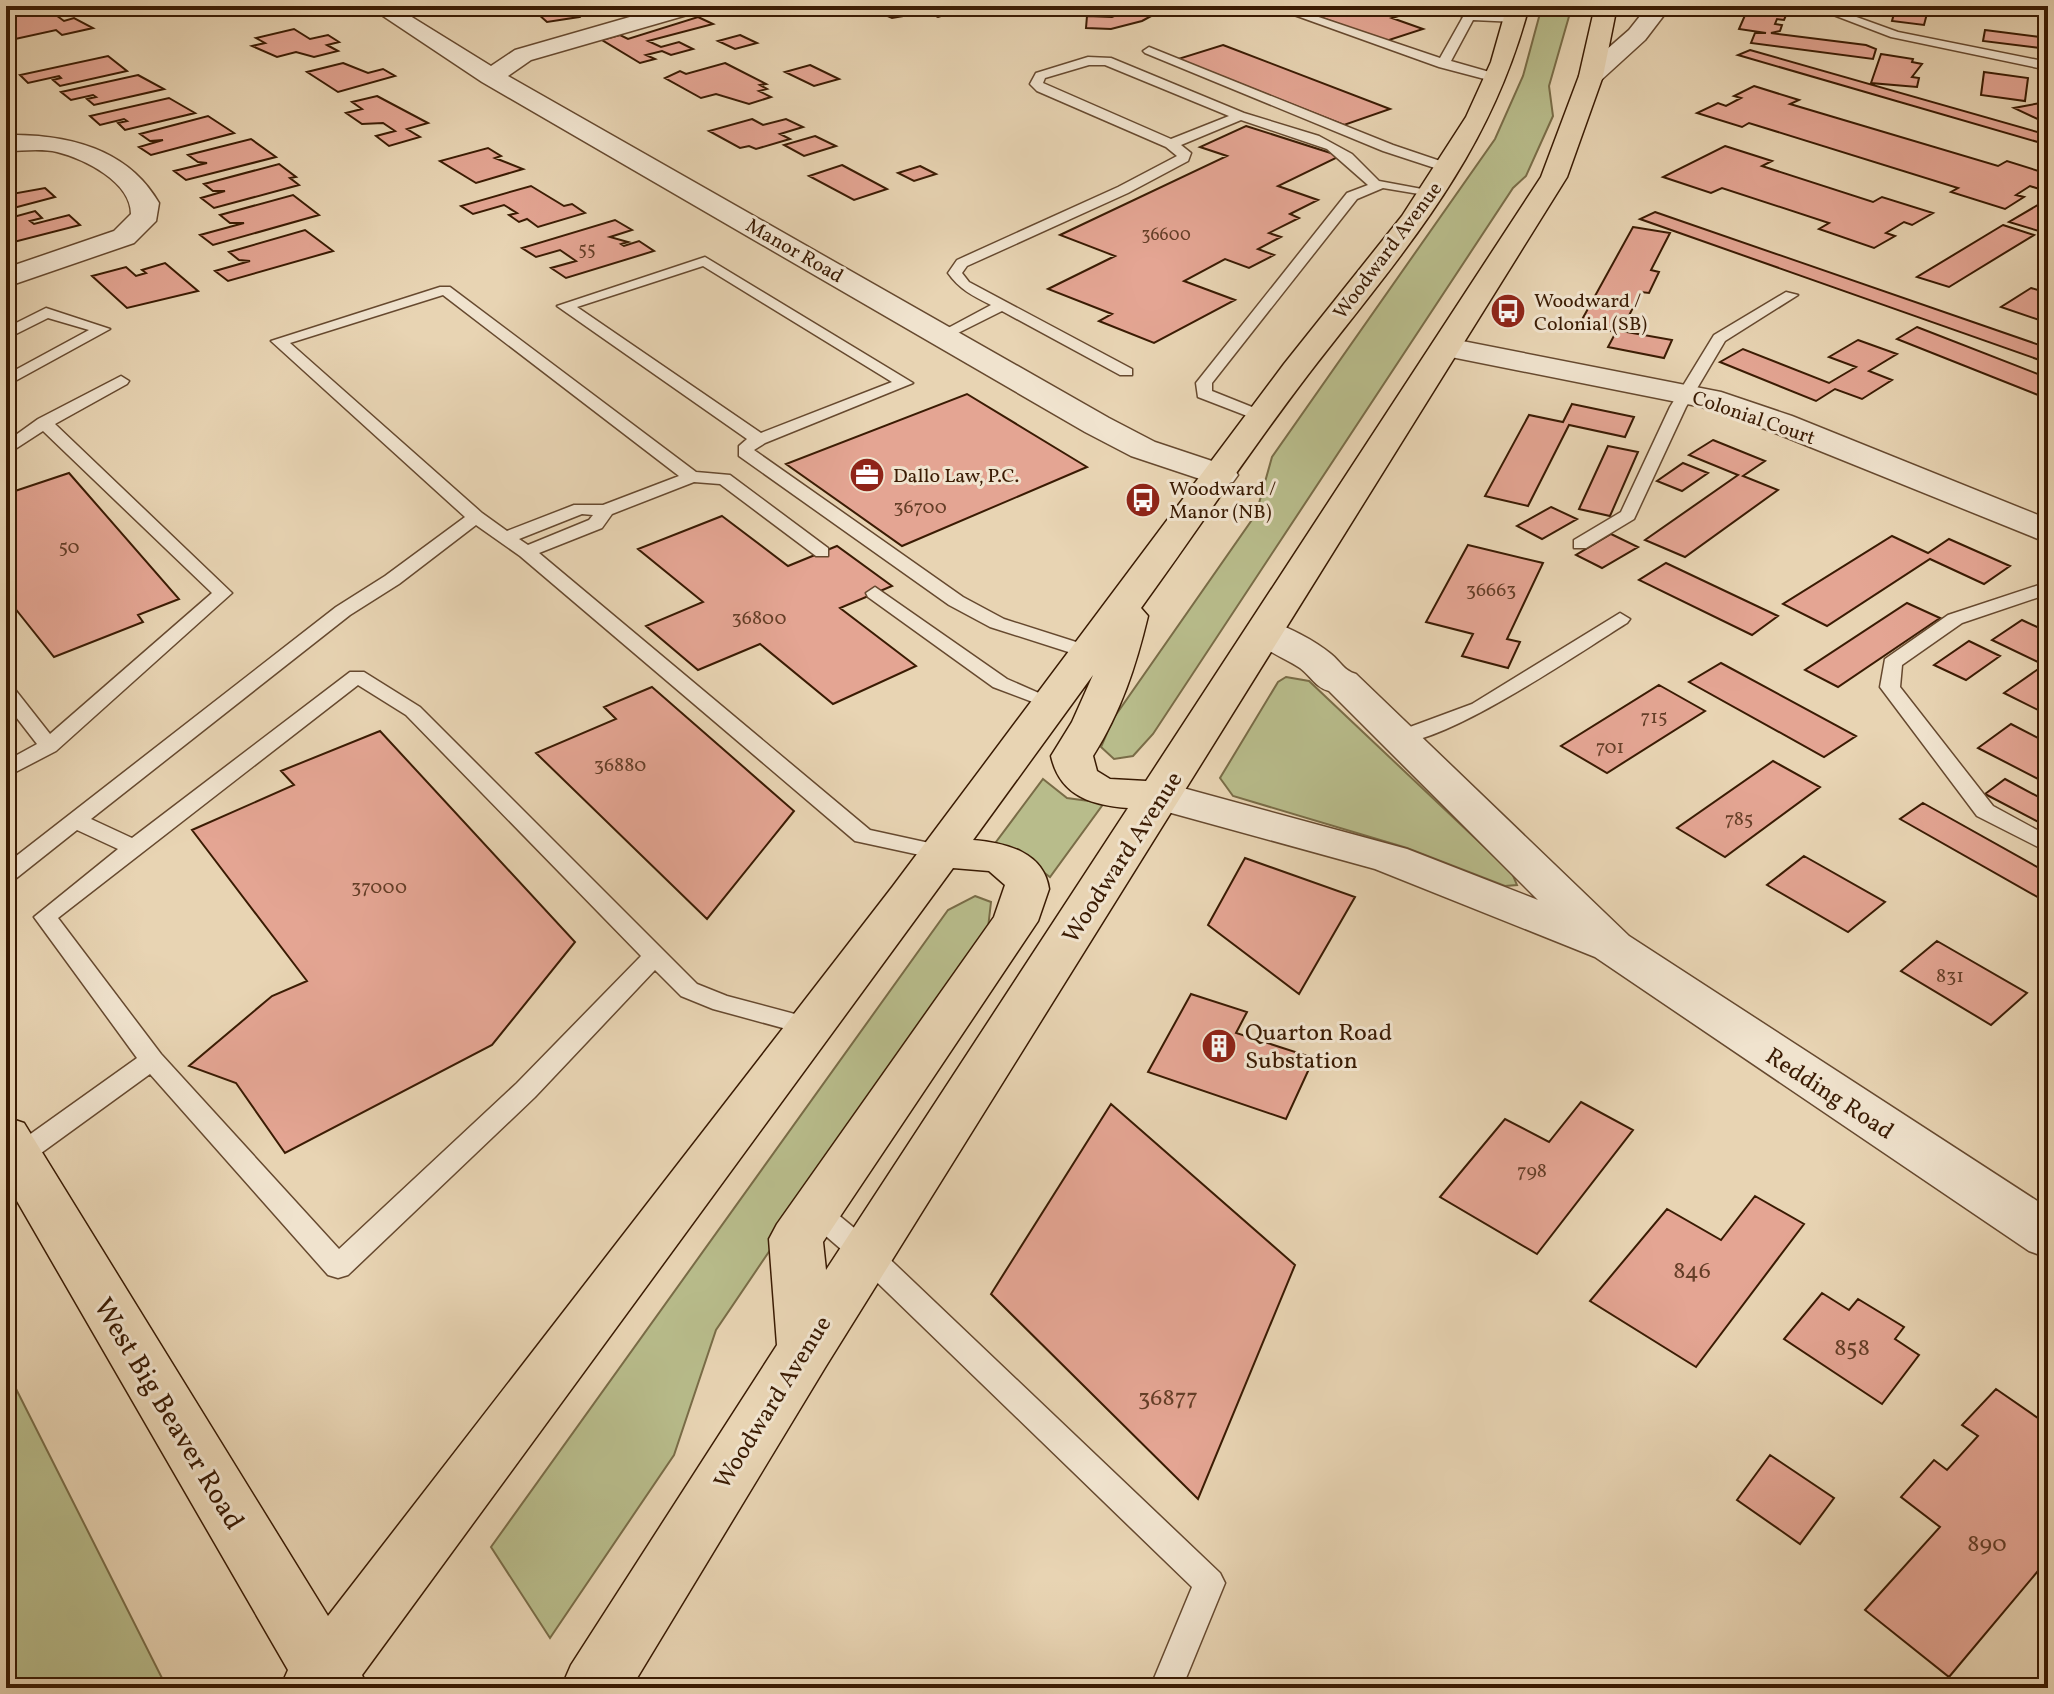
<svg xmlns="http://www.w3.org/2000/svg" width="2054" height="1694" font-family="Vollkorn,serif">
<rect width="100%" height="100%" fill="#e8d4b3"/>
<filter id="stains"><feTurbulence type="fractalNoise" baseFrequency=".0025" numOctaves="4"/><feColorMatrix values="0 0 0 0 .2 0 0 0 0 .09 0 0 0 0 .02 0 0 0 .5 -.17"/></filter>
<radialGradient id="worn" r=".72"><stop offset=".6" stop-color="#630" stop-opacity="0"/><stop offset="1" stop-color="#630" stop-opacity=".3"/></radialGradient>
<path fill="#b8bc8b" stroke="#796c47" stroke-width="2" d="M1542,6H1572L1549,86L1553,116L1526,176L1513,188L1153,734L1133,756L1114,759L1101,747L1113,719L1256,514L1272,457L1495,139L1523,76Z
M1286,677L1309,681L1512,873L1517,885L1505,886L1407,848L1233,796L1220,778L1278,682Z
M1043,779L1067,798L1104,803L1050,877L1027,860L993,846Z
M975,896L991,902L988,928L716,1330L674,1455L550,1638L491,1547L948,910Z
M6,1369L167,1688H6Z"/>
<path fill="#e4a593" stroke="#3a1b03" stroke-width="2" d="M474,6H527L482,13Z
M529,6H566L579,17L547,22Z
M962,6L968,8L938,17L927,12L892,18L867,7Z
M1116,6H1161L1168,7L1142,21L1111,29L1086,28L1087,16L1112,17L1130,9Z
M1289,6H1431L1392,18L1423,29L1386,41Z
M1749,6L1781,9L1780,12L1787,13L1784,20L1777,19L1775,24L1782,25L1780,31L1771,33L1866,45L1876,49L1873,59L1751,43L1755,33H1766L1739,29Z
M1896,6H1929L1924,25L1892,21Z
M31,9L36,13L49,10L64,21L74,18L93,28L62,35L56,30L6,41V12Z
M698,17L713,24L648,41L661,47L679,42L693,49L671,55L662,51L646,55L655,59L640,63L602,40L620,35L628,39Z
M294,29L310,39L328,35L339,42L327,45L338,51L314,57L296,52L277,57L252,46L265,43L256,38Z
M1985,30L2048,38V49L1983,41Z
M740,35L757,43L735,49L718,41Z
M1223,45L1390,109L1344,125L1178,59Z
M1750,50L2048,135V145L1738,55Z
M1881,54L1913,59L1912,62L1922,64L1912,77L1919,78L1917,87L1871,83Z
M108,56L127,71L60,86L53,80L61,78L59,76L28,83L20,75Z
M343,63L368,73L383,69L395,76L338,92L307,72Z
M725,63L766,84L760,85L767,89L759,91L771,97L749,104L716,94L701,98L665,78L680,71L686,74Z
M810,65L839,79L814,86L785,72Z
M1984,72L2028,78L2025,101L1981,95Z
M138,75L164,89L94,105L87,99L96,97L93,95L71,100L61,92Z
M1754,86L1799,100L1790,104L1998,166L2007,161L2048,174V183L2039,189L2030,186L2016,195L2024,197L2005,209L1951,192L1958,188L1749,123L1742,127L1697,113L1718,103L1726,106L1741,98L1734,96Z
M377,96L428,123L407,129L420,137L389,146L376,136L395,131L383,123L362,124L346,113L362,109L352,102Z
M169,98L195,113L125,130L118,123L127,121L124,119L100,125L90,116Z
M2040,103L2048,106V124L2014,108Z
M208,116L234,133L151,155L139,147L163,140L150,141L140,134Z
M752,119L763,125L786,119L803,127L780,134L790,139L756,149L749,146L740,148L709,131Z
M1246,126L1340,156L1278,186L1318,200L1290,214L1299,218L1269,233L1281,237L1258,249L1274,255L1249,268L1225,259L1184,281L1235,300L1154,343L1099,321L1112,314L1048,289L1115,256L1060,235L1227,156L1200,147Z
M815,136L836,146L804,156L784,145Z
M251,139L276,157L186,180L174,171L207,163L198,162L188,155Z
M1725,146L1772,161L1762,166L1873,202L1882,197L1933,213L1912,225L1904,222L1886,233L1895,236L1874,248L1819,229L1829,223L1722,188L1711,193L1663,177Z
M488,148L501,156L495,158L523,169L476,183L440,161Z
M279,164L296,177L290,178L299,185L214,208L201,198L225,191H213L204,184Z
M842,165L887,189L854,200L809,176Z
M920,166L936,174L914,181L898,173Z
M531,186L564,206L572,204L585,213L538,227L527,219L519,222L509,215L517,213L504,205L473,214L461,206Z
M45,188L55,197L6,210V195Z
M293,195L319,215L213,245L200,235L244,223H230L220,215Z
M2048,199V228L2042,232L2009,222Z
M35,211L42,218L30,221L34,224L69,215L80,225L6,244V219Z
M1655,212L2048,348V363L1640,219Z
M615,220L632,230L610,237L628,242L621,244L624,246L639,241L654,251L566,278L551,268L576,261L560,250L536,257L522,248Z
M2003,225L2034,235L1949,287L1917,277Z
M1633,227L1670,233L1651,270L1659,272L1649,293L1641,292L1621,331L1672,340L1664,358L1608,347L1616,332L1579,325Z
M305,230L333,251L228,281L215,271L250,261L239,260L229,252Z
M165,263L198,291L127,308L92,276L126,267L136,276L146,273L142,270Z
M2031,288L2048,293V323L2001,307Z
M1917,327L2048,378V399L1897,339Z
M1858,340L1897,354L1869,371L1892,380L1862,399L1835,389L1816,401L1720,362L1743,349L1829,383L1856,367L1829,357Z
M967,394L1087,467L902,546L786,464Z
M1572,404L1634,417L1625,437L1569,425L1528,506L1485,496L1529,415L1563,422Z
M1713,440L1765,461L1743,476L1778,490L1685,557L1645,540L1738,475L1689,455Z
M1608,446L1638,452L1610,516L1579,509Z
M1683,463L1708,473L1682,491L1657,481Z
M69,473L179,599L138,615L143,622L54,657L6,597V494Z
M1551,507L1577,519L1542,539L1517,526Z
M722,516L788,566L837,546L892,586L840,608L916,666L833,704L760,644L698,670L646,626L703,602L638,549Z
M1611,534L1638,547L1602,568L1576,555Z
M1892,536L1928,553L1949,539L2010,566L1984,584L1930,559L1827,626L1783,604Z
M1468,545L1543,563L1507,639L1520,642L1508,668L1462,656L1473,634L1426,622Z
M1666,563L1778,616L1752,635L1639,580Z
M1907,603L1940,618L1838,687L1805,670Z
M2022,620L2048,632V715L2004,693L2044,665L1992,640Z
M1969,641L2000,656L1966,680L1934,665Z
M1721,663L1856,736L1824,757L1689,682Z
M1659,685L1705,711L1607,773L1561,746Z
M652,687L794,811L707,919L536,753L616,719L604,707Z
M2011,724L2048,743V784L1978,748Z
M380,731L575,942L492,1045L285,1153L236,1083L189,1066L272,996L307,981L192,830L294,785L281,771Z
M1773,761L1820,787L1725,857L1677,828Z
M2005,779L2048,802V827L1985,794Z
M1923,803L2048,873V903L1900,819Z
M1804,856L1885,902L1848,932L1767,885Z
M1245,858L1355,897L1299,994L1208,925Z
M1937,941L2027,993L1991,1025L1901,971Z
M1191,994L1247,1012L1236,1033L1314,1058L1286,1119L1148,1072Z
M1581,1102L1633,1130L1537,1254L1440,1197L1505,1119L1549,1142Z
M1111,1104L1295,1265L1198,1499L991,1294Z
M1755,1196L1804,1224L1696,1367L1590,1301L1667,1209L1721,1240Z
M1822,1293L1849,1310L1858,1299L1904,1327L1895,1339L1919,1355L1882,1404L1784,1339Z
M1996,1389L2048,1425V1559L1949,1677L1865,1610L1940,1527L1901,1497L1934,1460L1947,1470L1978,1436L1962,1425Z
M1770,1455L1834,1498L1800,1544L1737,1500Z"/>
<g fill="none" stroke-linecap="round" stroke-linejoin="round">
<defs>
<path id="service" d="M1269,6H1286L1440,58L1463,17L1443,6L1522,19L1516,22L1473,20L1451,61L1500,75L1502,78L1496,82L1439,67Z
M1810,6H1826L1898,32L2048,62V70L1891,37Z
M1149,47L1393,145L1452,165L1454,168L1447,172L1383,151L1145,53L1143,51Z
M1088,57L1111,58L1244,113L1319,136L1352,154L1379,181L1438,192L1431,196L1383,188L1357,199L1212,383V391L1267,413V419H1255L1198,397L1196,383L1347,193L1368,185L1327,149L1241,120L1181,145L1191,153L1188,161L1128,193L967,266L962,273L969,282L1132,369V375H1120L1002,311L948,338L935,335L991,305C973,296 959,289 948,273L957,260L1118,187L1177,156L1166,147L1037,91L1030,84L1036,73ZM1089,65H1105L1229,116L1171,139L1043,83L1045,78Z
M705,257L913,383L765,443L754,450L963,597L1004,619L1098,649L1101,653L1098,657H1084L990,627L949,605L739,456V446L747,439L557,306ZM703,266L892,382L761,433L577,307Z
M440,287H450L696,472L730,475L828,548V556H816L720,484L694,482L612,514L602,528L539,553L870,830L943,846L954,853L943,860L855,841L520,556L476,525L399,584L350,615L91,819L132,838L350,672H364L420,707L697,984L727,996L821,1021L824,1027L821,1033L812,1036L713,1009L681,996L655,970L535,1097L348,1275L338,1278L328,1275L150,1074L26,1164L17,1167L8,1164V1150L137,1058L34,917L118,849L77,830L14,880L6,882V864L336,607L385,576L465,517L271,341ZM443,295L679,476L603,505H574L507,531L482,513L290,343ZM582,514L593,515L589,520L528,545L519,539ZM358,685L406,715L641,956L517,1083L339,1249L161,1054L58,918Z
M1786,292L1798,295L1725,341L1686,407L1634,519L1586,548H1574V540L1621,512L1670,407L1714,335Z
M46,308L110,329L6,386V375L89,330L48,318L6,339V328Z
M121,376L129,381L127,384L55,424L232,593L56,751L6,777V761L37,744L6,704V685L13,687L50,734L212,593L43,431L6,455V442L38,419Z
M2048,582V594L1962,623L1902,665L1900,687L1993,806L2048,836V852L1977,816L1880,687L1885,659L1948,615Z
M875,587L1007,679L1064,704L1054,710L993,687L868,597L866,593Z
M1620,613L1630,619L1627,623C1585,649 1434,753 1391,742L1388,738L1391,734L1472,704Z
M815,1200L824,1203L876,1246L1220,1573L1225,1583L1182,1688H1150L1192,1587L856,1262L806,1219L802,1211L806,1203Z"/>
<path id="minor" d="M368,6H394L491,66L515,50L668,6H704L701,11L531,60L508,76L1109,418L1155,442L1233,468L1238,475L1233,482L1221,485L1209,482L1131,456L1085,432L482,82Z
M6,135C65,134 127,147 159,203L156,221L134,243L6,287V268L114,231L131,214C131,182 85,159 57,152C41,148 23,151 6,151Z
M1447,338L1721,392L1792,416L2048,519V543L1768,430L1702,407L1436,354L1431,347L1436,340Z
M1266,620C1287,626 1314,640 1331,654C1340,661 1344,671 1356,674L1629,936L2048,1208V1258L2029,1251L1595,957L1375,869L1146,806L1140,796L1146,786L1161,782L1407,849L1538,900L1329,691C1316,688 1310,675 1300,668C1282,656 1259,649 1247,632L1252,624Z"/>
<path id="tertiary" d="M1648,6H1671L1645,40L1600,81H1582L1579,76L1582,71L1629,30Z"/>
<path id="primary" d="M1507,6H1529C1489,159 1401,254 1307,376C1249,452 1197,531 1141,608L1148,616C1136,666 1121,712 1093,756L1097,771L1110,779L1146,781L1541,177L1579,76L1595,6H1617L1603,76L1567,177L826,1366L631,1688H561L571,1665L777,1345L769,1239L777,1224L994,917L1005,885L989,871L953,868L362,1675L368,1688H280L288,1670L6,1182V1117L24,1123L328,1616L893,886L1284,364L1402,216L1466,117L1491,62ZM1093,675L1072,722L1051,756C1060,796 1091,805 1128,808L826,1270L823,1242L1038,921L1049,889C1044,852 1006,843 973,840Z"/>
</defs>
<use href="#service" stroke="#66492f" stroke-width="3"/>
<use href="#minor" stroke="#66492f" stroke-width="3"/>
<use href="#tertiary" stroke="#66492f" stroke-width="3"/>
<use href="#primary" stroke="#3a1b03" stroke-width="3"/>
<use href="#service" fill="#f0e3ce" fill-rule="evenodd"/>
<use href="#minor" fill="#f0e3ce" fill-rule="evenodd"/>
<use href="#tertiary" fill="#f0e3ce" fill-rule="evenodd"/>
<use href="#primary" fill="#e8d4b3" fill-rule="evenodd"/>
</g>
<defs>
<symbol id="bus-disc" viewBox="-11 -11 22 22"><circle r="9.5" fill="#8f2418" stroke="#f0e3ce"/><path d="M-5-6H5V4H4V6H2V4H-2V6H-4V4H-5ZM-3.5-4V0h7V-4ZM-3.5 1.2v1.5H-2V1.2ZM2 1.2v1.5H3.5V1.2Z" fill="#fff"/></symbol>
<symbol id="office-disc" viewBox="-11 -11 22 22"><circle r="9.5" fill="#8f2418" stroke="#f0e3ce"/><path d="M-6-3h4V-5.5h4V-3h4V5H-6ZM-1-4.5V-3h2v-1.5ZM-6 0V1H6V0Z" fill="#fff"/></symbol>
<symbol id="building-disc" viewBox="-11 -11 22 22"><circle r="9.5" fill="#8f2418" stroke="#f0e3ce"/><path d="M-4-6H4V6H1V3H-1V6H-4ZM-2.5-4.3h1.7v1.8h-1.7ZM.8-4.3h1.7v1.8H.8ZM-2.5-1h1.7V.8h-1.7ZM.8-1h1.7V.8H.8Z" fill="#fff"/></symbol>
</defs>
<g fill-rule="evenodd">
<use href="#bus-disc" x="1488" y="291" width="40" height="40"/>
<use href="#office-disc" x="847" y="455" width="40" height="40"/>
<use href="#bus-disc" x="1123" y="480" width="40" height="40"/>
<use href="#building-disc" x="1199" y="1026" width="40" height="40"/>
</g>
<g text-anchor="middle" stroke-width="6" stroke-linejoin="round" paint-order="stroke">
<g font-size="18" fill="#643e27">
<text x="1166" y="240">36600</text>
<text x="587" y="255">55</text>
</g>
<g font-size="20" fill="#3a1b03" stroke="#f0e3ce">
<text transform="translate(795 250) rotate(30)" y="7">Manor Road</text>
<text transform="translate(1387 250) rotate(-53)" y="7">Woodward Avenue</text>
<text transform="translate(1754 417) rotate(19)" y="7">Colonial Court</text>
</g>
<g font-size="20" fill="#3a1b03" stroke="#f0e3ce" text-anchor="start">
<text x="1534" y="307">Woodward /<tspan x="1534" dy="23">Colonial (SB)</tspan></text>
<text x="893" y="482">Dallo Law, P.C.</text>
<text x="1169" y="495">Woodward /<tspan x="1169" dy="23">Manor (NB)</tspan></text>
</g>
<g font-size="20" fill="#643e27">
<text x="920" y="513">36700</text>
<text x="69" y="553">50</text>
<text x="1491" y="596">36663</text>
<text x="759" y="624">36800</text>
<text x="1654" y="723">715</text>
<text x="1610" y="753">701</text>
<text x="620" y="771">36880</text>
<text x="1739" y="825">785</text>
<text x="379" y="893">37000</text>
<text x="1950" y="982">831</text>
<text x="1532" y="1177">798</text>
</g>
<g font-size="24" fill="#3a1b03" stroke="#f0e3ce">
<text transform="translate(1122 857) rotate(-57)" y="8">Woodward Avenue</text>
<text transform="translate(1830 1093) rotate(33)" y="8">Redding Road</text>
<text transform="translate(772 1402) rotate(-58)" y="8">Woodward Avenue</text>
</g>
<g font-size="24" fill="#3a1b03" stroke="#f0e3ce" text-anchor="start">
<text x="1245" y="1040">Quarton Road<tspan x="1245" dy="28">Substation</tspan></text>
</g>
<g font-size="24" fill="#643e27">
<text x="1692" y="1278">846</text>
<text x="1852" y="1355">858</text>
<text x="1168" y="1405">36877</text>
<text x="1987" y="1551">890</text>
</g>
<g font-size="28" fill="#3a1b03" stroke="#f0e3ce">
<text transform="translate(170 1413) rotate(59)" y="10">West Big Beaver Road</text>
</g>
</g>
<rect width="2054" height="1694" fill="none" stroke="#e8d4b3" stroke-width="32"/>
<rect x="8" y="8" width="2038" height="1678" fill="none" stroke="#3a1b03" stroke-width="4"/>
<rect x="16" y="16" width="2022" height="1662" fill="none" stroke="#3a1b03" stroke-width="2"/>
<rect width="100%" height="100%" filter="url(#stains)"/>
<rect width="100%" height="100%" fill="url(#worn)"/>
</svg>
